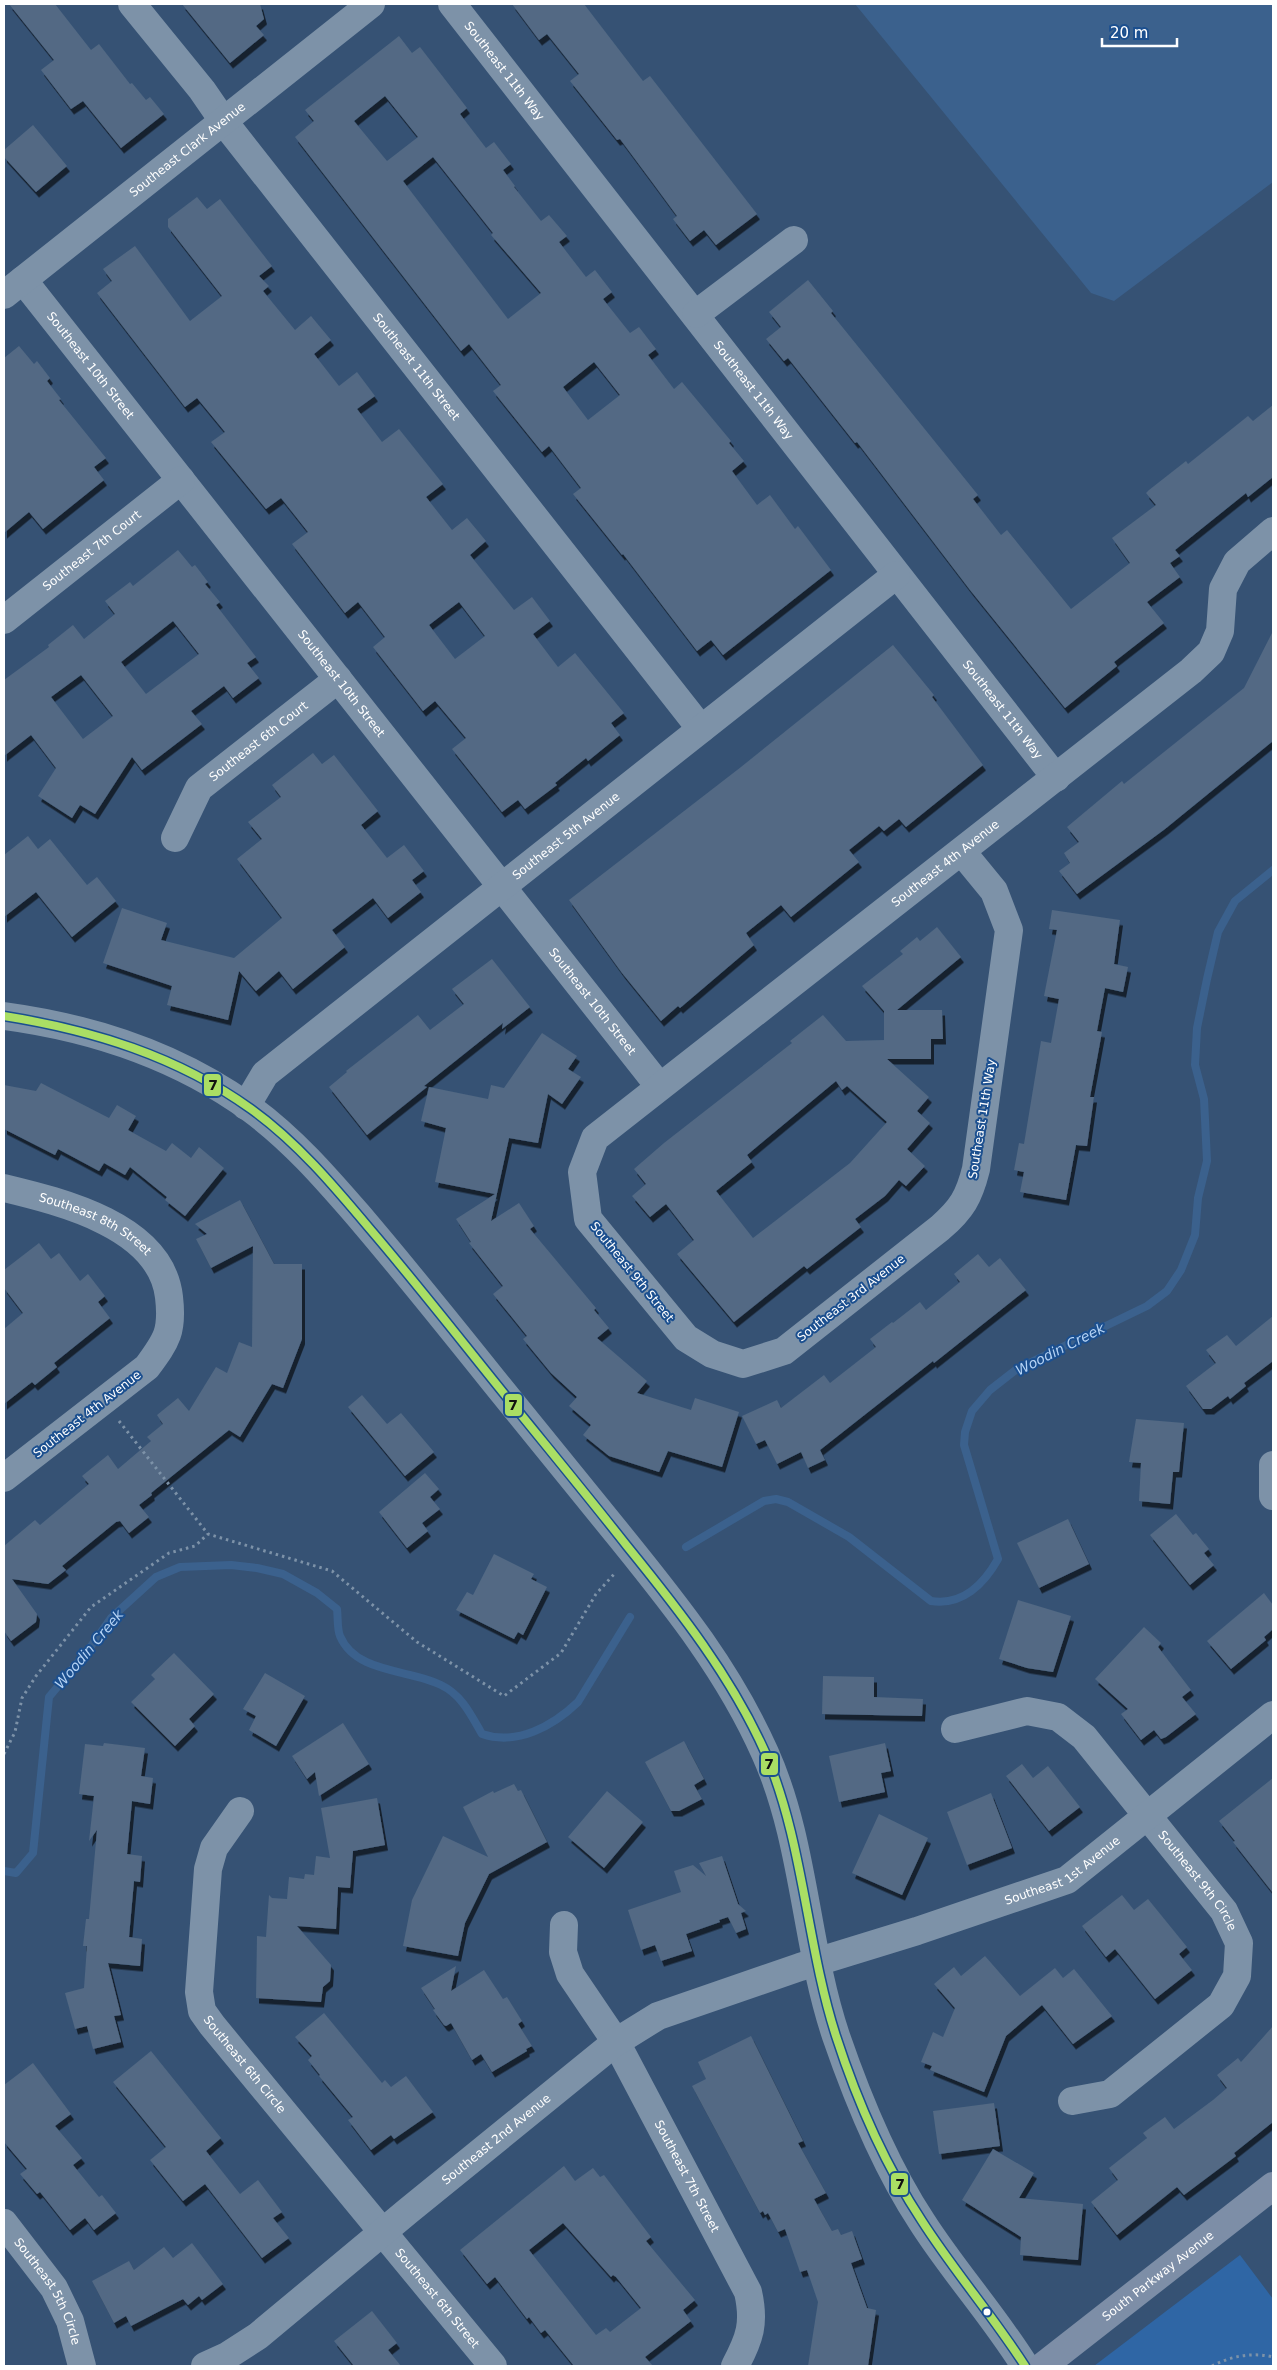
<svg xmlns="http://www.w3.org/2000/svg" width="1277" height="2370" font-family="'DejaVu Sans',sans-serif">
<defs>
<filter id="shadow"><feDropShadow dx="3" dy="5.5" stdDeviation="0" flood-color="#0009"/></filter>
</defs>
<rect width="100%" height="100%" fill="#365274"/>
<path fill="#2f66a5" d="M1240,2255L1273,2299V2366H1094Z"/>
<path fill="#3b618d" d="M855,4H1273V182L1114,301L1091,293Z"/>
<g fill="none" stroke-linecap="round" stroke-linejoin="round">
<path stroke="#3b618d" stroke-width="8" d="M686,1547L764,1501L776,1499L788,1502L849,1537L931,1601C962,1606 984,1584 998,1559L964,1445L965,1432L972,1411L990,1390L1017,1369L1147,1306L1167,1291L1181,1270L1195,1235L1198,1198L1207,1161L1204,1099L1195,1065L1197,1028L1207,979L1218,932L1235,901L1273,870
M4,1871L16,1873L33,1853L49,1697L89,1649L111,1618L156,1577L180,1567L231,1565L257,1568L283,1574L317,1593L337,1609C338,1617 337,1629 340,1636C356,1674 410,1669 441,1685C462,1695 471,1715 482,1734C517,1746 553,1726 578,1702L630,1617"/>
</g>
<path fill="#526984" fill-rule="evenodd" filter="url(#shadow)" d="M9,4H55L91,50L99,44L130,84L132,83L146,100L150,97L164,114L121,148L83,101L71,109L41,70L54,60Z
M182,4H260L264,19L256,26L264,35L230,63Z
M512,4H584L643,81L650,76L757,214L716,245L704,230L690,241L673,219L677,216L652,182L620,139L617,140L570,81L579,74L547,34L539,40Z
M399,36L412,53L420,47L467,108L460,114L486,148L494,142L511,164L503,170L515,186L514,187L541,221L549,215L567,236L559,242L586,277L595,270L612,292L603,299L630,333L639,327L656,349L648,355L674,389L682,382L731,441L729,443L744,461L732,471L757,505L770,495L795,529L798,526L831,570L723,655L711,640L697,651L623,554L622,555L573,494L581,488L549,446L542,452L493,391L501,385L469,344L461,351L295,137L314,121L305,110ZM385,96L418,137L387,161L354,121ZM433,157L493,233L491,235L541,293L508,319L403,181ZM594,362L620,395L588,420L563,387Z
M33,125L67,166L36,192L4,157V150Z
M197,197L207,209L220,199L272,266L259,276L269,286L263,291L295,330L311,316L331,340L314,354L339,386L357,372L375,396L357,409L382,442L399,429L443,484L426,497L452,530L467,518L486,541L470,555L514,610L532,597L550,621L533,634L558,667L575,653L624,713L611,723L620,735L588,761L586,758L555,783L557,785L525,809L518,800L502,812L452,749L466,738L435,701L423,711L373,647L385,637L358,602L345,613L292,544L308,532L281,498L266,509L211,442L225,432L197,398L185,407L97,293L112,281L103,269L135,246L190,321L222,296L168,227V219ZM459,602L485,636L455,659L429,625Z
M808,280L833,311L831,313L978,495L973,499L1001,535L1007,530L1071,609L1130,563L1112,538L1156,505L1146,493L1149,490L1186,461L1188,464L1248,416L1253,421L1273,405V477L1248,497L1246,493L1175,550L1180,556L1170,563L1180,577L1147,602L1164,623L1114,662L1117,666L1065,708L970,590L857,442L855,443L788,358L784,361L766,339L781,327L769,312Z
M19,346L34,364L37,361L50,378L47,381L61,399L59,400L106,458L94,467L104,480L43,529L29,512L4,533V358Z
M178,550L192,567L195,565L208,582L205,584L220,602L216,605L256,657L247,663L259,678L233,698L224,686L191,711L202,724L142,770L132,757L95,814L80,805L72,818L38,796L56,768L31,735L4,756V680L49,647L48,645L73,625L84,639L115,614L105,601L130,582L133,586ZM173,621L199,654L146,694L121,662ZM81,675L113,716L83,739L51,697Z
M1273,631V741L1165,829L1077,894L1059,871L1070,863L1064,853L1079,842L1067,827L1122,781L1124,784L1244,688Z
M893,645L934,695L932,697L983,765L906,827L899,819L884,831L879,826L849,850L859,862L791,917L781,905L746,933L754,945L680,1008L678,1006L661,1021L622,973L569,900L741,767Z
M313,753L322,764L334,755L378,811L361,825L387,858L404,845L424,871L412,880L421,892L388,918L373,898L332,930L345,947L293,989L279,971L256,991L239,971L228,1020L167,1005L172,986L103,963L122,908L167,923L161,940L234,958L282,918L237,859L262,839L248,822L281,797L272,785Z
M28,836L38,849L50,839L87,885L97,877L116,901L72,937L36,892L4,917V855Z
M1052,910L1120,920L1114,964L1128,967L1123,992L1105,988L1097,1031L1102,1032L1090,1097H1094L1087,1146L1076,1145L1066,1200L1020,1192L1024,1172L1014,1170L1019,1143L1024,1144L1041,1041L1051,1043L1059,999L1044,996L1057,930L1049,929Z
M937,927L961,957L897,1010H942L943,1039H931V1059H887L929,1097L917,1111L930,1123L907,1149L925,1166L906,1186L899,1180L885,1196L855,1219L861,1227L807,1269L804,1266L734,1322L677,1254L694,1240L666,1204L650,1217L632,1196L646,1184L634,1169L664,1143L792,1043L790,1041L823,1015L846,1041L884,1040V1011L862,986L903,954L900,951L917,937L920,941ZM836,1081L842,1090L847,1086L887,1122L850,1163L753,1238L716,1191L752,1162L747,1155Z
M492,959L530,1007L502,1029L503,1023L424,1086L427,1087L367,1135L329,1087L347,1072L346,1071L418,1015L430,1030L464,1004L452,989Z
M542,1033L577,1056L568,1069L581,1077L562,1104L548,1094L538,1143L509,1138L491,1221L519,1203L534,1226L530,1229L596,1308L594,1310L609,1328L597,1338L647,1381L637,1393L691,1410L695,1398L739,1412L722,1467L668,1451L659,1472L609,1456L583,1435L591,1425L569,1406L577,1397L551,1373L523,1339L527,1336L493,1294L503,1286L469,1243L471,1242L456,1219L495,1194L435,1182L446,1128L421,1121L429,1087L488,1099L491,1085L504,1088Z
M41,1083L109,1118L117,1105L136,1116L128,1130L166,1151L172,1143L191,1158L199,1147L224,1168L185,1216L165,1200L167,1197L130,1167L125,1175L104,1163L99,1171L58,1149L55,1155L4,1129V1085L36,1091Z
M240,1200L274,1264H302V1339L283,1388L272,1384L240,1437L229,1430L151,1493L152,1495L139,1505L149,1517L129,1533L120,1521L116,1522L62,1566L66,1570L48,1584L12,1579L37,1614L36,1622L11,1641L4,1631V1546L35,1520L40,1525L89,1484L82,1476L108,1455L118,1469L151,1441L147,1437L163,1424L157,1415L178,1398L189,1411L216,1367L227,1373L239,1342L252,1347L253,1246L211,1268L196,1239L207,1234L195,1224Z
M39,1243L51,1259L59,1253L80,1281L88,1274L105,1296L98,1302L110,1318L54,1363L57,1367L35,1385L32,1382L4,1404V1329L23,1313L4,1288V1270Z
M978,1254L989,1267L1000,1258L1026,1290L934,1363L933,1361L820,1450L825,1460L808,1468L801,1452L777,1464L765,1440L756,1444L742,1416L777,1400L781,1408L824,1375L830,1383L876,1347L870,1339L892,1322L893,1323L920,1302L926,1310L960,1282L954,1274Z
M1273,1316V1361L1244,1383L1246,1386L1230,1399L1228,1396L1211,1409H1203L1186,1386L1216,1363L1206,1350L1227,1335L1236,1346Z
M362,1395L387,1424L401,1413L434,1452L405,1476L348,1407Z
M1136,1419L1184,1423L1179,1472H1173L1170,1504L1139,1501L1141,1463L1129,1462Z
M425,1473L439,1489L430,1497L440,1509L422,1523L428,1531L407,1548L379,1512Z
M1176,1514L1193,1535L1196,1533L1209,1549L1204,1553L1214,1565L1190,1585L1150,1535Z
M1068,1519L1089,1564L1039,1588L1017,1543Z
M494,1554L534,1574L531,1579L547,1587L523,1635L518,1632L514,1639L456,1610L467,1592L473,1595Z
M1264,1593L1273,1605V1629L1264,1637L1266,1640L1231,1669L1207,1641Z
M1018,1600L1071,1616L1053,1672L1027,1668L999,1659Z
M1144,1627L1161,1643L1158,1647L1191,1690L1182,1697L1196,1714L1166,1737L1161,1739L1154,1730L1141,1740L1121,1714L1128,1709L1095,1679Z
M174,1653L214,1694L189,1719L195,1726L175,1746L131,1702L155,1679L151,1675Z
M265,1673L305,1696L276,1746L249,1730L256,1716L243,1709Z
M823,1676L874,1677V1697L923,1699L922,1716L822,1714Z
M343,1723L369,1764L319,1796L315,1772L307,1779L292,1756Z
M684,1741L704,1779L694,1785L702,1799L679,1811H671L645,1762Z
M104,1743L145,1748L141,1776L153,1778L150,1804L132,1801L127,1854L142,1856L140,1882L134,1881L129,1937L142,1939L140,1966L108,1963L121,2015L114,2016L121,2042L93,2049L87,2026L75,2029L65,1993L84,1988L87,1946H83L86,1919H89L97,1830L89,1841L94,1796L79,1794L85,1744L103,1746Z
M885,1743L891,1771L881,1773L885,1792L839,1802L829,1756Z
M1022,1764L1033,1778L1048,1766L1080,1807L1049,1831L1006,1776Z
M1273,1778V1893L1233,1842L1235,1841L1219,1821Z
M514,1784L518,1791L521,1790L547,1842L489,1874L465,1923L458,1956L403,1946L412,1900L443,1836L488,1857L463,1807L493,1791L494,1793Z
M607,1791L643,1822L604,1868L568,1837Z
M991,1793L1012,1848L967,1865L947,1812Z
M377,1798L385,1845L353,1851L350,1888L338,1887L336,1929L297,1926L331,1965L330,1981L323,1987L321,2002L256,1998L257,1936L266,1937L269,1895L272,1898L287,1899L289,1877L304,1879L305,1874L314,1875L316,1856L330,1858L321,1808Z
M879,1814L928,1838L902,1895L852,1873Z
M722,1856L738,1904L746,1911L741,1913L746,1929L736,1933L728,1917L719,1920L720,1922L686,1934L692,1951L661,1961L655,1945L641,1950L628,1910L681,1892L674,1871L693,1865L706,1876L699,1863Z
M1122,1895L1134,1910L1148,1899L1187,1947L1179,1954L1192,1970L1155,1999L1115,1949L1106,1957L1082,1926Z
M985,1956L1020,1996L1055,1968L1063,1978L1074,1969L1112,2016L1073,2044L1042,2005L1006,2036L984,2092L930,2070L932,2066L921,2062L933,2032L943,2037L955,2008L934,1984L954,1967L961,1976Z
M456,1966L451,1991L484,1970L503,1999L507,1997L522,2021L518,2024L532,2046L526,2049L527,2051L492,2072L481,2054L472,2060L451,2023L446,2026L444,2025L433,2010L435,2009L421,1988Z
M324,2013L382,2083L385,2080L391,2087L406,2076L433,2112L394,2139L391,2135L371,2150L348,2120L353,2117L319,2076L320,2075L308,2060L312,2056L295,2037Z
M1273,2026V2122L1234,2153L1236,2156L1184,2195L1177,2187L1117,2235L1091,2202L1118,2180L1109,2168L1147,2138L1143,2133L1165,2117L1174,2129L1213,2100L1227,2088L1217,2075L1238,2058L1241,2062Z
M751,2036L803,2141L798,2143L826,2193L814,2199L832,2231L838,2229L841,2235L852,2231L862,2259L851,2263L867,2308L876,2310L868,2366H808L818,2302L807,2270L800,2272L785,2229L778,2232L768,2213L765,2215L763,2211L760,2213L692,2086L706,2079L698,2062Z
M151,2051L221,2138L206,2151L240,2194L258,2180L282,2212L273,2218L289,2238L262,2258L205,2184L183,2201L150,2160L166,2147L113,2082Z
M33,2063L71,2114L55,2126L82,2158L73,2165L99,2197L102,2195L116,2213L94,2230L85,2218L70,2230L40,2192L37,2194L20,2174L27,2169L4,2142V2085Z
M994,2103L1000,2146L939,2154L933,2111Z
M993,2149L1034,2173L1019,2198L1083,2204L1078,2260L1020,2255L1021,2237L962,2200Z
M564,2166L575,2181L593,2168L600,2177L604,2175L651,2237L646,2241L695,2300L683,2310L691,2321L645,2357L653,2366H574L545,2330L541,2333L529,2317L527,2319L495,2277L487,2284L460,2250ZM563,2223L611,2277L613,2275L616,2277L641,2308L610,2332L606,2328L596,2335L529,2250Z
M192,2243L223,2284L202,2300L199,2296L188,2305L183,2299L131,2326L126,2316L114,2323L92,2281L129,2261L134,2270L164,2247L173,2258Z
M372,2311L397,2343L388,2350L401,2366H354L334,2341Z"/>
<g fill="none" stroke-linecap="round" stroke-linejoin="round">
<path stroke="#7d92a8" stroke-width="3" stroke-dasharray="2.5 4" stroke-linecap="butt" d="M119,1421L208,1534L332,1571L417,1642L504,1696L561,1653L596,1594L616,1572
M4,1754L15,1732L22,1698L36,1676L91,1607L169,1553L195,1546L208,1534
M1212,2366C1231,2356 1252,2352 1273,2357"/>
<g stroke="#7d92a8" stroke-width="28">
<path id="s1" d="M132,4L202,90L224,122L701,729"/>
<path id="s2" d="M452,4L1056,778"/>
<path id="s3" d="M23,280L659,1086"/>
<path id="s4" d="M4,295L371,4"/>
<path d="M696,314L794,240"/>
<path id="s5" d="M4,620L181,480"/>
<path id="s6" d="M175,838L199,788L338,679"/>
<path id="s7" d="M962,852L994,891L1009,930L976,1169C969,1197 962,1209 940,1228L784,1351L743,1364L712,1354L686,1338L588,1219L582,1172L595,1138L1191,671L1211,652L1220,631L1223,589L1237,562L1273,531"/>
<path d="M4,1016C93,1028 178,1056 251,1109C292,1139 325,1177 358,1215C404,1269 449,1325 493,1380C536,1433 579,1486 622,1539C677,1607 729,1672 765,1753C805,1842 805,1944 836,2036C857,2097 887,2169 922,2222C954,2272 994,2316 1025,2366"/>
<path id="s8" d="M246,1106L265,1074L896,575"/>
<path id="s9" d="M4,1188C62,1202 161,1226 169,1297C173,1331 167,1340 147,1367L4,1478"/>
<path d="M1273,1465V1496"/>
<path id="s10" d="M955,1729L1027,1711L1058,1717L1084,1737L1224,1911L1239,1943L1237,1976L1221,2005L1110,2094L1072,2101"/>
<path id="s11" d="M240,1811L214,1848L208,1869L199,1992L202,2011L212,2025L493,2366"/>
<path id="s12" d="M564,1925L563,1952L570,1974L616,2042L748,2292C755,2323 750,2338 735,2366"/>
<path id="s13" d="M4,2223L54,2288L70,2321L82,2366"/>
<path id="s14" d="M205,2366L227,2356L258,2336L408,2211L616,2042L658,2016L800,1967L917,1931L1067,1880L1273,1715"/>
</g>
<path stroke="#7d8ea7" stroke-width="28" id="s15" d="M1043,2366L1273,2186"/>
<defs>
<path id="bus-1" d="M4,1016C92,1030 177,1056 251,1109C297,1142 334,1186 370,1229C412,1278 452,1329 493,1380C538,1436 583,1490 627,1546C679,1610 731,1676 765,1752C804,1843 806,1943 836,2036C857,2101 885,2165 922,2221C954,2271 993,2316 1025,2366"/>
</defs>
<use href="#bus-1" stroke="#1b4f8f" stroke-width="11"/>
<use href="#bus-1" stroke="#aade64" stroke-width="8"/>
</g>
<circle fill="#fff" stroke="#1b4f8f" stroke-width="2" cx="987" cy="2312" r="4.5"/>
<g text-anchor="middle" stroke-width="4" stroke-linejoin="round" paint-order="stroke">
<g font-size="12" fill="#fff" stroke="#1b4f8f">
<text dy="4" stroke="none"><textPath href="#s2" startOffset="85">Southeast 11th Way</textPath></text>
<text dy="4" stroke="none"><textPath href="#s4" startOffset="234">Southeast Clark Avenue</textPath></text>
<text dy="4" stroke="none"><textPath href="#s3" startOffset="109">Southeast 10th Street</textPath></text>
<text dy="4" stroke="none"><textPath href="#s1" startOffset="461">Southeast 11th Street</textPath></text>
<text dy="4" stroke="none"><textPath href="#s2" startOffset="490">Southeast 11th Way</textPath></text>
<text dy="4" stroke="none"><textPath href="#s5" startOffset="112">Southeast 7th Court</textPath></text>
<text dy="4" stroke="none"><textPath href="#s3" startOffset="514">Southeast 10th Street</textPath></text>
<text dy="4" stroke="none"><textPath href="#s2" startOffset="895">Southeast 11th Way</textPath></text>
<text dy="4" stroke="none"><textPath href="#s6" startOffset="131">Southeast 6th Court</textPath></text>
<text dy="4" stroke="none"><textPath href="#s8" startOffset="421">Southeast 5th Avenue</textPath></text>
<text dy="4" stroke="none"><textPath href="#s7" startOffset="1392">Southeast 4th Avenue</textPath></text>
<text dy="4" stroke="none"><textPath href="#s3" startOffset="919">Southeast 10th Street</textPath></text>
<text transform="translate(982 1119) rotate(-81)" y="4">Southeast 11th Way</text>
<text dy="4" stroke="none"><textPath href="#s9" startOffset="99">Southeast 8th Street</textPath></text>
<text transform="translate(632 1272) rotate(51)" y="4">Southeast 9th Street</text>
<text transform="translate(851 1298) rotate(-38)" y="4">Southeast 3rd Avenue</text>
<text transform="translate(87 1414) rotate(-38)" y="4">Southeast 4th Avenue</text>
<text dy="4" stroke="none"><textPath href="#s14" startOffset="1005">Southeast 1st Avenue</textPath></text>
<text dy="4" stroke="none"><textPath href="#s10" startOffset="322">Southeast 9th Circle</textPath></text>
<text dy="4" stroke="none"><textPath href="#s11" startOffset="278">Southeast 6th Circle</textPath></text>
<text dy="4" stroke="none"><textPath href="#s14" startOffset="370">Southeast 2nd Avenue</textPath></text>
<text dy="4" stroke="none"><textPath href="#s12" startOffset="284">Southeast 7th Street</textPath></text>
<text dy="4" stroke="none"><textPath href="#s15" startOffset="146">South Parkway Avenue</textPath></text>
<text dy="4" stroke="none"><textPath href="#s13" startOffset="82">Southeast 5th Circle</textPath></text>
<text dy="4" stroke="none"><textPath href="#s11" startOffset="581">Southeast 6th Street</textPath></text>
</g>
<g font-size="14" font-style="italic" fill="#b5d3f5" stroke="#1b4f8f">
<text transform="translate(1060 1349) rotate(-27)" y="5">Woodin Creek</text>
<text transform="translate(89 1649) rotate(-50)" y="5">Woodin Creek</text>
</g>
</g>
<g stroke="#1b4f8f" stroke-width="2">
<rect x="203" y="1073" width="19" height="24" rx="5" fill="#aade64"/>
<rect x="504" y="1393" width="19" height="24" rx="5" fill="#aade64"/>
<rect x="760" y="1752" width="19" height="24" rx="5" fill="#aade64"/>
<rect x="890" y="2172" width="19" height="24" rx="5" fill="#aade64"/>
</g>
<g font-size="14" text-anchor="middle" font-weight="bold" fill="#111">
<text x="213" y="1090">7</text>
<text x="513" y="1410">7</text>
<text x="769" y="1769">7</text>
<text x="900" y="2189">7</text>
</g>
<rect width="1277" height="2370" fill="none" stroke="#ffffff" stroke-width="10"/>
<path d="M1102 38v8h75v-8" fill="none" stroke="#ffffff" stroke-width="2.5"/>
<text x="1110" y="38" font-size="15" fill="#ffffff" stroke="#1b4f8f" stroke-width="4" paint-order="stroke">20 m</text>
</svg>
